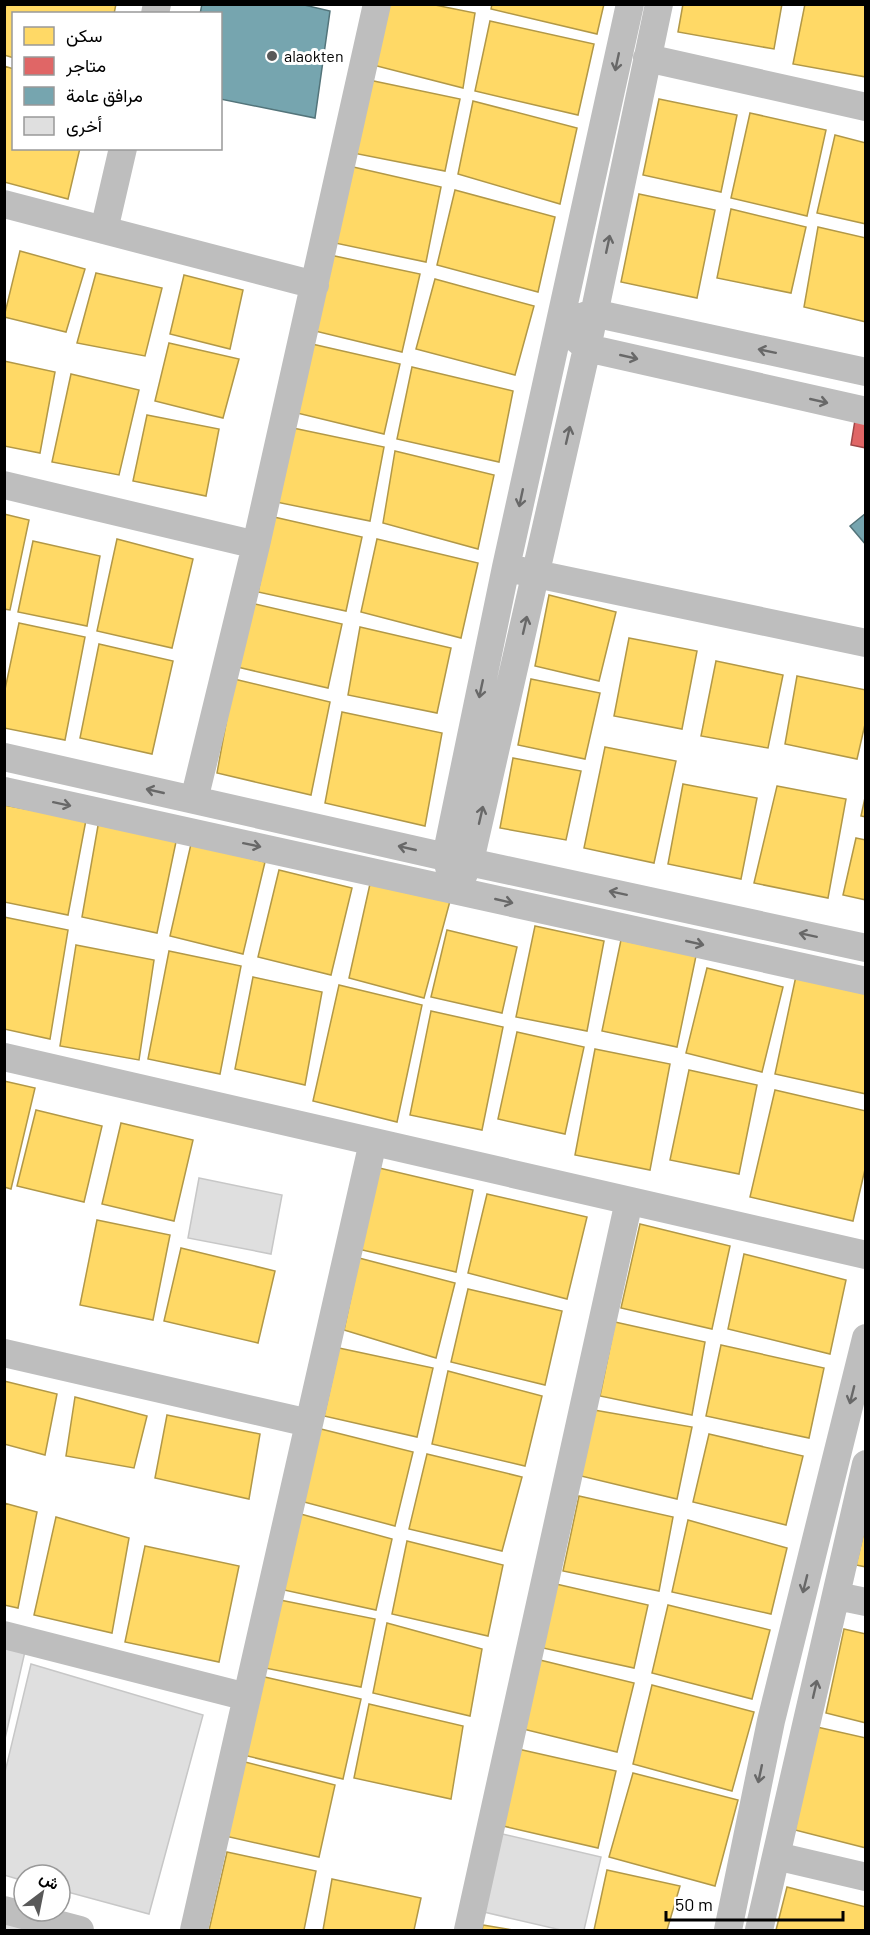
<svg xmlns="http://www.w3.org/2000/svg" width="870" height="1935" font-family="Barlow,Vazirmatn,sans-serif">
<rect width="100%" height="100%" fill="#fff"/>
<path fill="#ffd966" stroke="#b29847" stroke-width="1.5" d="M6,4H116L114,14H14V58L4,55V15Z
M385,4H430L475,13L463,88L373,65Z
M492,4H604L597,34L491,9Z
M683,4H782L774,49L678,32Z
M805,4H866V77L793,64Z
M490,21L594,44L578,115L475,91Z
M4,66L14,69V148H80L68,199L4,182Z
M369,80L460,99L445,171L353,153Z
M659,99L737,115L721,192L643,175Z
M473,101L577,128L560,204L458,174Z
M750,113L826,130L807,216L731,198Z
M835,135L866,143V224L817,213Z
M349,166L441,187L426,262L335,243Z
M455,190L555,217L538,292L437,265Z
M639,194L715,210L697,298L621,282Z
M731,209L806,227L791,293L717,278Z
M818,227L866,238V322L804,307Z
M20,251L85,269L66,332L4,317Z
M330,255L420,274L402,352L315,331Z
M96,273L162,288L145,356L77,343Z
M184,275L243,290L230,349L170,334Z
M435,279L534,306L515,375L416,349Z
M169,343L239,359L223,418L155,401Z
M312,344L400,364L384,434L297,413Z
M4,361L55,372L40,453L4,446Z
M412,367L513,391L499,462L397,439Z
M71,374L139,390L119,475L52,462Z
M147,415L219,429L206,496L133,481Z
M293,428L384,447L370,521L276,502Z
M395,451L494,475L478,549L383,523Z
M4,514L29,520L10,610L4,609Z
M274,517L362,537L346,611L258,592Z
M117,539L193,559L172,648L97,631Z
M377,539L478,563L461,638L361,612Z
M33,541L100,556L87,626L18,612Z
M549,595L616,612L599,681L535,666Z
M251,603L342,624L328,688L237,667Z
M19,623L85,637L65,740L4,728V694Z
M360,627L451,648L437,713L348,695Z
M629,638L697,651L682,729L614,716Z
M99,644L173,661L152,754L80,738Z
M716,661L783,675L768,748L701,736Z
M797,676L866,690V720L857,759L785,744Z
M234,679L330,702L311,795L217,773Z
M531,679L600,693L585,759L518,745Z
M342,712L442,733L425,826L325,803Z
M605,747L676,761L654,863L584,848Z
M513,758L581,771L566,840L500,828Z
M683,784L757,798L741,879L668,864Z
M777,786L846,799L828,898L754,883Z
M866,793V817L861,816Z
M4,805L86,820L68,915L4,902Z
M99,820L177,837L157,933L82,917Z
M856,838L866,840V900L843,895Z
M191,844L265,862L243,954L170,936Z
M279,870L352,888L331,975L258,957Z
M370,884L450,901L424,998L349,978Z
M4,917L68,930L50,1039L4,1029Z
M535,926L604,941L587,1031L516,1017Z
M447,930L517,947L502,1013L431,997Z
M621,940L696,956L677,1047L602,1031Z
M76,945L154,960L139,1060L60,1046Z
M169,951L241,966L220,1074L148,1059Z
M707,968L783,987L762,1072L686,1053Z
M796,976L866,990V1094L775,1074Z
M253,977L322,992L305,1085L235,1069Z
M339,985L422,1005L397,1122L313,1101Z
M431,1011L503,1027L482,1130L410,1115Z
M517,1032L584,1047L565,1134L498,1119Z
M595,1049L670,1064L650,1170L575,1155Z
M689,1070L757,1085L739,1174L670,1160Z
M4,1081L35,1088L11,1189L4,1187Z
M775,1090L866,1111V1165L853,1221L750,1197Z
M36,1110L102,1126L84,1202L17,1186Z
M121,1123L193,1140L174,1221L102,1204Z
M375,1167L473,1190L456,1272L358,1249Z
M487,1194L587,1217L567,1299L468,1273Z
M97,1220L170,1235L153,1320L80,1305Z
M640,1224L730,1246L712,1329L621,1308Z
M181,1248L275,1271L258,1343L164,1321Z
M744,1254L846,1280L830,1354L728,1329Z
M359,1258L455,1283L436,1358L344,1330Z
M468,1289L562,1311L545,1385L451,1362Z
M615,1322L705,1342L692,1415L600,1396Z
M721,1345L824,1368L809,1438L706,1416Z
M339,1348L433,1368L417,1437L324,1416Z
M448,1371L542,1396L525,1466L432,1444Z
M4,1381L57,1394L45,1455L4,1444Z
M75,1397L147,1416L134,1468L66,1456Z
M594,1410L692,1427L677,1499L581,1476Z
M167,1415L260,1434L249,1499L155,1478Z
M317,1428L413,1452L395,1526L304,1502Z
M709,1434L803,1456L786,1525L693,1502Z
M427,1454L522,1477L502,1551L409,1529Z
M579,1496L673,1517L659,1591L563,1571Z
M4,1503L37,1512L18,1608L4,1605Z
M297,1513L392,1539L376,1610L284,1590Z
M56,1517L129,1538L112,1633L34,1615Z
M688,1520L787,1548L771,1614L672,1592Z
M866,1523V1567L856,1565Z
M407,1541L503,1565L488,1636L392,1614Z
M145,1546L239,1566L219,1662L125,1642Z
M556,1584L648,1605L634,1668L543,1648Z
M280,1600L375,1619L361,1687L265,1668Z
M668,1605L770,1630L752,1699L652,1673Z
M387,1623L482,1649L470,1716L373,1693Z
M844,1629L866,1634V1723L826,1713Z
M540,1660L634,1683L617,1752L523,1729Z
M256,1675L361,1699L343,1779L239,1754Z
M652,1685L754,1712L732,1791L633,1764Z
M369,1704L463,1726L451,1799L354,1778Z
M817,1727L866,1738V1848L795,1830Z
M518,1749L616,1771L598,1848L503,1826Z
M241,1761L335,1785L319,1857L225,1836Z
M633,1773L738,1800L715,1886L609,1857Z
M227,1852L316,1871L304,1930H209Z
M607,1870L680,1886L667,1930H594Z
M332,1879L421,1898L414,1930H323Z
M787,1887L866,1907V1930H776Z
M483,1925L513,1930H482Z"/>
<path fill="#e06666" stroke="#9d4747" stroke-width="1.5" d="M856,414L866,416V448L851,445Z"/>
<path fill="#76a5af" stroke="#53747a" stroke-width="1.5" d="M202,4H300L330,11L315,118L220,99V14H200Z
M866,513V545L850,526Z"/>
<path fill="#dfdfdf" stroke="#c7c7c7" stroke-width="1.5" d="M199,1178L282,1195L271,1254L188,1238Z
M4,1642L26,1647L4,1743Z
M31,1664L203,1715L149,1914L60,1890V1875H24V1881L4,1875V1776Z
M494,1832L601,1857L584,1930H561L475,1910Z
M4,1921L40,1930H4Z"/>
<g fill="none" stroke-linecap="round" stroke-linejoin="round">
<path stroke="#bebebe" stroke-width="28" d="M155,14L157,4
M647,58L866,107
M4,204L315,285
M104,230L123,148
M576,319L593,313L866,372
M572,335L587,348L866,411
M4,485L256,545
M517,570L866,643
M4,757L446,857L866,948
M4,791L866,981
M194,800L256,545L377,4
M456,890L470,861L587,348L659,4
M456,890L446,857L506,567L630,4
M4,1057L866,1255
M4,1353L309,1423
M837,1596L866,1602
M4,1635L247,1697
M776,1856L866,1877
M4,1910L80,1930
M194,1930L373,1142
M468,1930L629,1201
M728,1930L771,1721L866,1338
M759,1930L866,1464"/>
</g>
<defs><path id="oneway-shaft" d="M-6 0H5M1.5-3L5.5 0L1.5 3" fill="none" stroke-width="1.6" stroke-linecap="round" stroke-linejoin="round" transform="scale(1.5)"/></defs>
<g stroke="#686868">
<use href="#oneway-shaft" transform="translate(617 62) rotate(102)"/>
<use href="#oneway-shaft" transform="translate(608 244) rotate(-78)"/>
<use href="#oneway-shaft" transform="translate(767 351) rotate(-168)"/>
<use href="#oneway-shaft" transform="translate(629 357) rotate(13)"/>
<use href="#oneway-shaft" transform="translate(819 401) rotate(13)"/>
<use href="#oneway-shaft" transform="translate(568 435) rotate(-77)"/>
<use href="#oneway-shaft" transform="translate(521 498) rotate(102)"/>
<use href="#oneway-shaft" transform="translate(525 625) rotate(-77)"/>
<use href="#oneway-shaft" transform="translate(481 689) rotate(102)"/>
<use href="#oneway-shaft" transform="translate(155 791) rotate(-167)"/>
<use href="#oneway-shaft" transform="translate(62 804) rotate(12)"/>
<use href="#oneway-shaft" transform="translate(481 815) rotate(-77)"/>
<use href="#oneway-shaft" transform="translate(252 845) rotate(12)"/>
<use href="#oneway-shaft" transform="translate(407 848) rotate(-167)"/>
<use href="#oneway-shaft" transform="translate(618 893) rotate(-168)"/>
<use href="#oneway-shaft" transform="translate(504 901) rotate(13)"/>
<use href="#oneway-shaft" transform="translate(808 935) rotate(-168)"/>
<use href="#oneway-shaft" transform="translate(695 943) rotate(13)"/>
<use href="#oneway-shaft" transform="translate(852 1395) rotate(104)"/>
<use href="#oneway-shaft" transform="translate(805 1584) rotate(104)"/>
<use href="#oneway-shaft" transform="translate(815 1689) rotate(-77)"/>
<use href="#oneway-shaft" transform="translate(760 1774) rotate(102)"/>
</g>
<circle fill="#595959" stroke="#fff" stroke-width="2" cx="272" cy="56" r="6"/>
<g text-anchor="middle" stroke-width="6" stroke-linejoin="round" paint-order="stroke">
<g font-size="16" fill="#000" stroke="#fff" text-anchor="start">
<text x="284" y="62">alaokten</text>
</g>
</g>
<rect width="870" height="1935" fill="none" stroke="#000000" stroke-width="12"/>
<rect x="12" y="12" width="210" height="138" fill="#ffffff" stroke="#999999" stroke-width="1.5"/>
<rect x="24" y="27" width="30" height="18" fill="#ffd966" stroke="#999999" stroke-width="1.5"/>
<text x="66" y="42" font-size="18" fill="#000000">سكن</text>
<rect x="24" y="57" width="30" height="18" fill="#e06666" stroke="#999999" stroke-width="1.5"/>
<text x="66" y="72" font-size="18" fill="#000000">متاجر</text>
<rect x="24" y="87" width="30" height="18" fill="#76a5af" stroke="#999999" stroke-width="1.5"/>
<text x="66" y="102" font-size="18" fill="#000000">مرافق عامة</text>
<rect x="24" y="117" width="30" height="18" fill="#dfdfdf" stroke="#999999" stroke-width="1.5"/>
<text x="66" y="132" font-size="18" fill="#000000">أخرى</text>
<g transform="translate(42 1893) rotate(32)"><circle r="28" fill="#ffffff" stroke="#999999" stroke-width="1.5"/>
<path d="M0-4.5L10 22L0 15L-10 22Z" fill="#595959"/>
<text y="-9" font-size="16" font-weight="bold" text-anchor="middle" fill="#000000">ش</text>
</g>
<path d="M666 1911v9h177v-9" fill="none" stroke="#000000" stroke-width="3"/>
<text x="675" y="1911" font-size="18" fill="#000000" stroke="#ffffff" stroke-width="4.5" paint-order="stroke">50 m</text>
</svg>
